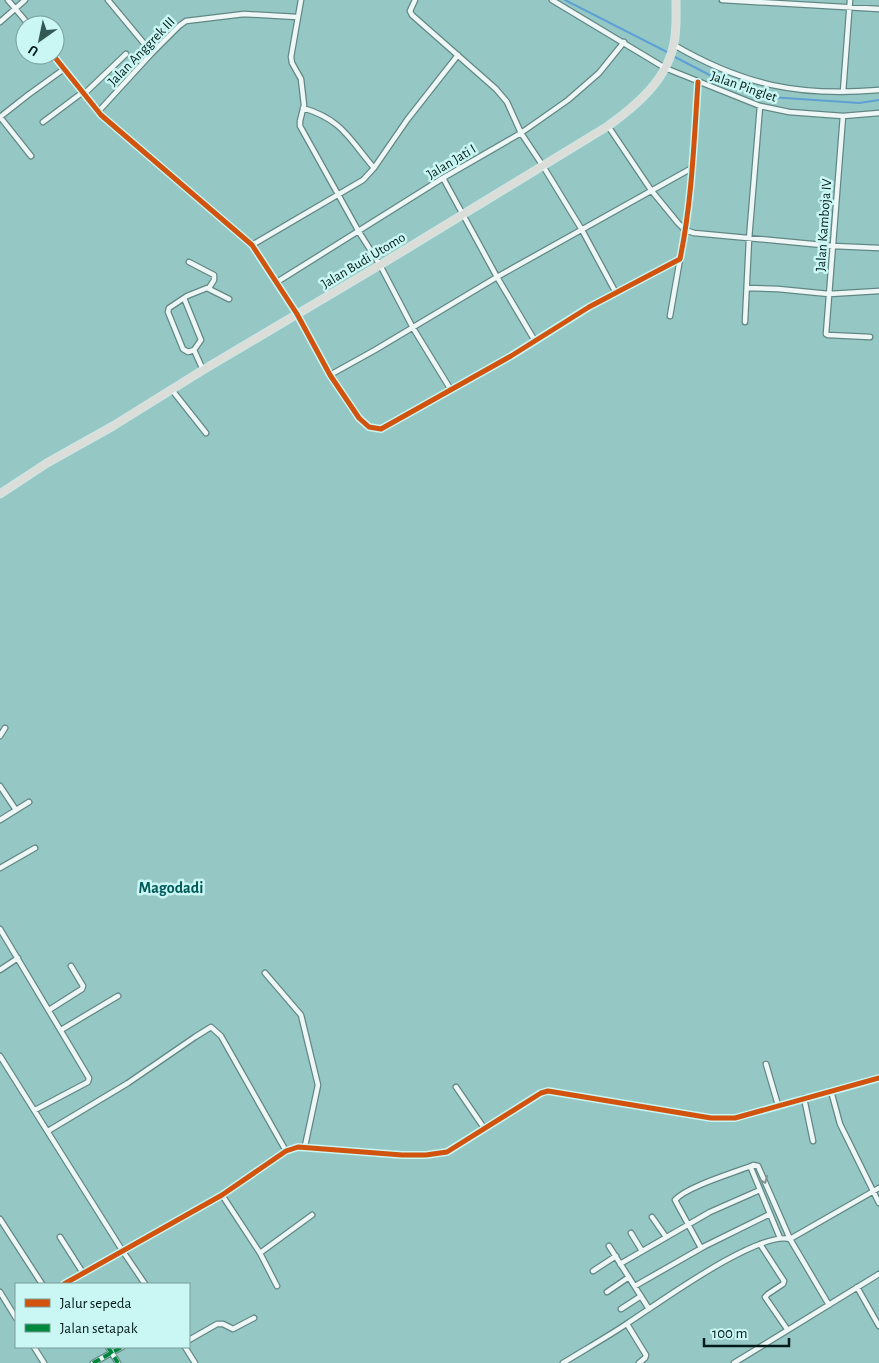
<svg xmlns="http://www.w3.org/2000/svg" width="879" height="1363" font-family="'Alegreya Sans',sans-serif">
<rect width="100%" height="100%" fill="#95c8c5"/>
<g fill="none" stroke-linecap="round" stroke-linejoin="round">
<path stroke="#5ea0d4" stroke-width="2" d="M565,0L669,53
M673,56L725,83L770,97L859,103L879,100"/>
<defs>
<path id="minor" d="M8,0L29,25
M108,0L152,53
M301,0L291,57L292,63L301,79L304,105L300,121V126L359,232L380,265L413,328L451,390
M415,0L410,11L412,15L496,89L507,102L521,133L543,166L582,230L616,293
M552,0L665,68L760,106L789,112L843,116L879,113
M722,0L879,9
M0,22L25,0
M674,45C743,85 799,97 879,90
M53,55L101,115L252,245L297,314L330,375L359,418L369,427L381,429L511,356L589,307L680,259C692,201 694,141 698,82
M843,92L850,0
M84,94L126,54
M303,108C343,120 349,139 374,168
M98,112L152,53L179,26L186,21L244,14L297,17
M843,116L826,334L828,335L870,337
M0,117L28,95L64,69
M0,117L31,156
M43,122L83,92
M608,126L651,190L678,223L685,230L694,233L833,246L879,248
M443,178L497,277L535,341
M252,245L363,180L374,168L407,120L458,55
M189,262L214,275V280L209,288
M277,282L443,178L521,133L568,100L599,73L624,42
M747,288L778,289L829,294L879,291
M184,298L201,340L194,350L188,352L183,349L168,312L169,308L187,296L207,288L229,299
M670,316L680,259
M745,322L749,239L760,106
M194,350L203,370
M330,375L375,350L497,277L692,168
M172,390L206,433
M0,736L5,728
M0,786L16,810
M0,820L29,802
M0,868L35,848
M0,929L89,1078L88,1082L35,1110
M0,970L18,958
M265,973L301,1015L318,1085L305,1146
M49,1010L82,989L83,986L71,966
M61,1030L118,996
M0,1056L122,1250L145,1284
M766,1064L778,1105
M456,1087L484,1128
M831,1091L840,1124L879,1203
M804,1098L813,1141
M48,1131L128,1083L195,1037L211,1027L221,1036L286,1151
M222,1195L260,1253L277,1286
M652,1217L666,1237
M0,1219L42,1284
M631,1233L642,1251
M60,1237L83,1273
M780,1238L751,1168L753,1165L758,1166L790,1239
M760,1244L784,1281L783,1284L768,1294L765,1297L787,1329
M609,1246L649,1309
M701,1248L675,1200C686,1187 733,1173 751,1166
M260,1253L312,1215
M620,1264L710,1212L760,1190
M593,1271L616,1256
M64,1284L222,1195L286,1151L298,1147L402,1155H426L447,1152L541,1093L548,1091L711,1118H735L879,1078
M635,1286L705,1246L770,1214
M857,1287L879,1326
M0,1292L16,1318
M607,1292L629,1277
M829,1305L790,1239L879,1188
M621,1309L641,1296
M627,1324L646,1355L645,1358L639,1363
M189,1340L217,1324H223L233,1329L254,1318
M34,1347L44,1363
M108,1347L118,1363
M185,1347L195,1363
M93,1363L122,1347
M563,1363C584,1350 607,1337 628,1323C659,1303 757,1231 790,1239
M734,1363L879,1274"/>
<path id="primary" d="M0,494L47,463L113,426L203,370L380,265L608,126C637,105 667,80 674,43C677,29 676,14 676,0"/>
</defs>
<use href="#minor" stroke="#618785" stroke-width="7"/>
<use href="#primary" stroke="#cfe6e5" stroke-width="9"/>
<use href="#minor" stroke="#eff7f6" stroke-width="4.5"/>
<use href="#primary" stroke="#dbded8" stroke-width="7"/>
<path stroke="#00873e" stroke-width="4" stroke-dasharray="8 4" stroke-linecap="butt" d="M108,1347L118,1363
M93,1363L122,1347"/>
<defs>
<path id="cycleway" d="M53,55L101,115L252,245L297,314L330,375L359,418L369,427L381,429L511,356L589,307L680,259C692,201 694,141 698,82
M64,1284L222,1195L286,1151L298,1147L402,1155H426L447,1152L541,1093L548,1091L711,1118H735L879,1078"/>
</defs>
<use href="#cycleway" stroke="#caf6f3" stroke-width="8"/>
<use href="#cycleway" stroke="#d1530d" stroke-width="5"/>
</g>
<defs><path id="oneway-chevron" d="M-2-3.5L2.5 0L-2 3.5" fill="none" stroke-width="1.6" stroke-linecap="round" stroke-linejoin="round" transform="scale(1.25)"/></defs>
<use stroke="#839493" href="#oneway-chevron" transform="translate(764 1180) rotate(67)"/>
<g text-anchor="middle" stroke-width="5" stroke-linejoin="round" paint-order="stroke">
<g font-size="14" fill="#001b1a" stroke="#caf6f3">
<text transform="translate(141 51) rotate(-46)" y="5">Jalan Anggrek III</text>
<text transform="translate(744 86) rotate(19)" y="5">Jalan Pinglet</text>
<text transform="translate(451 161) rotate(-31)" y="5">Jalan Jati I</text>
<text transform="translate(823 225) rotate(-86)" y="5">Jalan Kamboja IV</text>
<text transform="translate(363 260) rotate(-31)" y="5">Jalan Budi Utomo</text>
</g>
<g font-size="16" font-weight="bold" fill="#015a58" stroke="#caf6f3">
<text x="171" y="893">Magodadi</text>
</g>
</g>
<rect x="15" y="1283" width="175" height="65" fill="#caf6f3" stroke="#799e9c"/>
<rect x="25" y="1299" width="25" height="8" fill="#d1530d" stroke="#799e9c"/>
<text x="60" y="1308" font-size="15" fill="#001b1a">Jalur sepeda</text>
<rect x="25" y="1324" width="25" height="8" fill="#00873e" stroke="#799e9c"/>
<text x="60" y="1333" font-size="15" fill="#001b1a">Jalan setapak</text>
<g transform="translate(40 40) rotate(213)"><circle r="24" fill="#caf6f3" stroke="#799e9c"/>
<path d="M0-4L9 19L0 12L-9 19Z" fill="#345856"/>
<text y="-8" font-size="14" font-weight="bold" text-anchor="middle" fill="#001b1a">U</text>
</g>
<path d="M704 1338v8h85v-8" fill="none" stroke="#001b1a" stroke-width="2.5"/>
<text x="712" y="1338" font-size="15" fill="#001b1a" stroke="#caf6f3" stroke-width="4" paint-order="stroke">100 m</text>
</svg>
